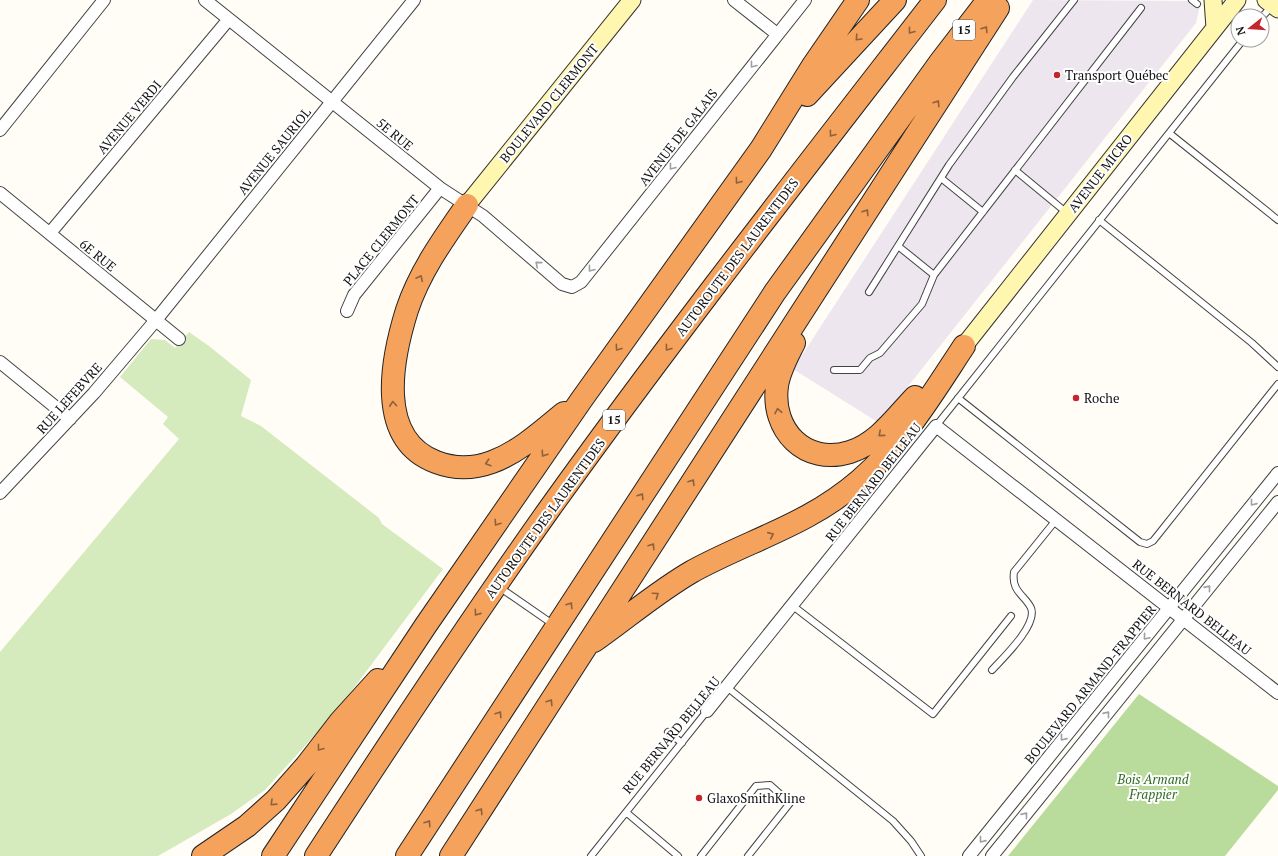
<svg xmlns="http://www.w3.org/2000/svg" width="1278" height="856" font-family="'PT Serif',serif">
<rect width="100%" height="100%" fill="#fffdf5"/>
<path fill="#eee6ef" d="M1033,0L1201,1L1196,23L879,423L793,369Z"/>
<path fill="#d5ebbd" d="M189,332L209,346L251,380L241,416L261,426L379,518L382,524L443,569L350,693L322,727L265,790L231,814L158,856H0V652L179,439L163,424L168,417L120,377L151,339L165,340L175,348Z"/>
<path fill="#b9dc9c" d="M1139,694L1278,786V790L1225,856H1008Z"/>
<g fill="none" stroke-linecap="round" stroke-linejoin="round">
<defs>
<path id="lane" d="M1192,0L1197,4
M1262,17L1272,6
M1169,133L1278,220
M1015,170L1067,213
M941,178L983,212
M1099,220L1252,343L1278,367
M898,246L934,275
M869,292L949,165L1013,77L1074,0
M834,370H860L870,358L880,353L922,304L934,275L1141,8
M958,398L1140,542L1147,544L1153,541L1161,531L1278,384
M936,426L1243,40
M499,587L554,625
M793,606L933,714L1011,616
M992,670C1002,659 1038,625 1031,608C1025,595 1011,592 1014,572L1056,520
M728,688L893,821L911,841L921,856
M668,732L682,743
M627,813L678,856
M591,856L707,711
M701,856L756,786L770,785L790,803L748,856"/>
<path id="street" d="M205,0L440,188L483,216L562,284L572,287L581,282L805,0
M734,0L777,34
M0,130L104,0
M0,193L179,339
M50,233L229,19
M347,311L354,295L440,188
M0,362L70,419
M0,493L94,393L156,320L414,0
M707,711L936,426L1278,693
M969,856L1278,473
M992,856L1278,502"/>
<path id="secondary" d="M1213,0L1215,28
M1266,0L1278,9
M467,205L632,0
M964,346L1237,0"/>
<path id="highway" d="M807,95L895,0
M467,205C444,238 420,271 407,310C392,358 375,439 436,462C454,469 473,469 492,462C519,452 541,432 564,413
M794,343C787,357 779,371 777,386C771,430 805,466 850,452C878,443 895,418 915,397
M594,641C627,618 658,591 693,571C752,539 808,525 860,480C904,442 933,393 964,346
M203,856L247,826L276,800L306,766L340,722L378,680
M273,856L426,625L582,399L761,149L812,67L858,0
M316,856C392,739 469,622 550,508C674,335 805,168 935,0
M407,856L775,292L941,61L988,0
M451,856L998,8"/>
</defs>
<use href="#lane" stroke="#444" stroke-width="8"/>
<use href="#street" stroke="#444" stroke-width="14"/>
<use href="#secondary" stroke="#333" stroke-width="19"/>
<use href="#highway" stroke="#222" stroke-width="24"/>
<use href="#lane" stroke="#fff" stroke-width="6"/>
<use href="#street" stroke="#fff" stroke-width="12"/>
<use href="#secondary" stroke="#fff6b0" stroke-width="17"/>
<use href="#highway" stroke="#f5a25d" stroke-width="22"/>
</g>
<defs><path id="oneway-chevron" d="M-2-3.5L2.5 0L-2 3.5" fill="none" stroke-width="1.6" stroke-linecap="round" stroke-linejoin="round"/></defs>
<g stroke="#8e613b">
<use href="#oneway-chevron" transform="translate(985 29) rotate(-58)"/>
<use href="#oneway-chevron" transform="translate(911 31) rotate(128)"/>
<use href="#oneway-chevron" transform="translate(858 38) rotate(133)"/>
<use href="#oneway-chevron" transform="translate(937 103) rotate(-57)"/>
<use href="#oneway-chevron" transform="translate(832 134) rotate(127)"/>
<use href="#oneway-chevron" transform="translate(738 181) rotate(126)"/>
<use href="#oneway-chevron" transform="translate(866 212) rotate(-57)"/>
<use href="#oneway-chevron" transform="translate(420 278) rotate(-64)"/>
<use href="#oneway-chevron" transform="translate(618 348) rotate(126)"/>
<use href="#oneway-chevron" transform="translate(668 348) rotate(127)"/>
<use href="#oneway-chevron" transform="translate(393 404) rotate(-95)"/>
<use href="#oneway-chevron" transform="translate(778 411) rotate(-101)"/>
<use href="#oneway-chevron" transform="translate(881 434) rotate(139)"/>
<use href="#oneway-chevron" transform="translate(544 454) rotate(124)"/>
<use href="#oneway-chevron" transform="translate(488 463) rotate(162)"/>
<use href="#oneway-chevron" transform="translate(692 482) rotate(-58)"/>
<use href="#oneway-chevron" transform="translate(641 496) rotate(-57)"/>
<use href="#oneway-chevron" transform="translate(497 523) rotate(124)"/>
<use href="#oneway-chevron" transform="translate(771 535) rotate(-24)"/>
<use href="#oneway-chevron" transform="translate(652 546) rotate(-57)"/>
<use href="#oneway-chevron" transform="translate(656 595) rotate(-35)"/>
<use href="#oneway-chevron" transform="translate(570 605) rotate(-57)"/>
<use href="#oneway-chevron" transform="translate(477 613) rotate(125)"/>
<use href="#oneway-chevron" transform="translate(550 702) rotate(-57)"/>
<use href="#oneway-chevron" transform="translate(499 714) rotate(-57)"/>
<use href="#oneway-chevron" transform="translate(320 748) rotate(128)"/>
<use href="#oneway-chevron" transform="translate(273 803) rotate(136)"/>
<use href="#oneway-chevron" transform="translate(480 811) rotate(-57)"/>
<use href="#oneway-chevron" transform="translate(428 823) rotate(-57)"/>
</g>
<g stroke="#a0a0a0">
<use href="#oneway-chevron" transform="translate(753 65) rotate(128)"/>
<use href="#oneway-chevron" transform="translate(672 167) rotate(128)"/>
<use href="#oneway-chevron" transform="translate(538 264) rotate(-139)"/>
<use href="#oneway-chevron" transform="translate(591 269) rotate(128)"/>
<use href="#oneway-chevron" transform="translate(1253 503) rotate(129)"/>
<use href="#oneway-chevron" transform="translate(1208 588) rotate(-51)"/>
<use href="#oneway-chevron" transform="translate(1146 637) rotate(130)"/>
<use href="#oneway-chevron" transform="translate(1107 714) rotate(-51)"/>
<use href="#oneway-chevron" transform="translate(1063 738) rotate(129)"/>
<use href="#oneway-chevron" transform="translate(1025 815) rotate(-51)"/>
<use href="#oneway-chevron" transform="translate(982 840) rotate(129)"/>
</g>
<g fill="#c4262e" stroke="#fff" stroke-width="1.5">
<circle cx="1057" cy="75" r="4"/>
<circle cx="1076" cy="398" r="4"/>
<circle cx="699" cy="798" r="4"/>
</g>
<g text-anchor="middle" stroke-width="4" stroke-linejoin="round" paint-order="stroke">
<g fill="#fff" stroke="#585858" stroke-width="1">
<rect x="953" y="20" width="22" height="20" rx="3"/>
<rect x="603" y="410" width="22" height="20" rx="3"/>
</g>
<g font-size="12" font-weight="bold" fill="#111">
<text x="964" y="34">15</text>
<text x="614" y="424">15</text>
</g>
<g font-size="13" fill="#111" stroke="#fff" text-anchor="start">
<text x="1065" y="80">Transport Québec</text>
<text x="1084" y="403">Roche</text>
<text x="707" y="803">GlaxoSmithKline</text>
</g>
<g font-size="13" fill="#111" stroke="#fff">
<text transform="translate(549 103) rotate(-51)" y="5">BOULEVARD CLERMONT</text>
<text transform="translate(129 117) rotate(-50)" y="5">AVENUE VERDI</text>
<text transform="translate(395 134) rotate(39)" y="5">5E RUE</text>
<text transform="translate(678 137) rotate(-52)" y="5">AVENUE DE GALAIS</text>
<text transform="translate(274 151) rotate(-51)" y="5">AVENUE SAURIOL</text>
<text transform="translate(1100 173) rotate(-52)" y="5">AVENUE MICRO</text>
<text transform="translate(381 240) rotate(-51)" y="5">PLACE CLERMONT</text>
<text transform="translate(98 255) rotate(39)" y="5">6E RUE</text>
<text transform="translate(737 257) rotate(-53)" y="5">AUTOROUTE DES LAURENTIDES</text>
<text transform="translate(69 398) rotate(-48)" y="5">RUE LEFEBVRE</text>
<text transform="translate(873 482) rotate(-52)" y="5">RUE BERNARD BELLEAU</text>
<text transform="translate(545 518) rotate(-54)" y="5">AUTOROUTE DES LAURENTIDES</text>
<text transform="translate(1192 607) rotate(38)" y="5">RUE BERNARD BELLEAU</text>
<text transform="translate(1090 684) rotate(-51)" y="5">BOULEVARD ARMAND-FRAPPIER</text>
<text transform="translate(671 735) rotate(-51)" y="5">RUE BERNARD BELLEAU</text>
</g>
<g font-size="13" font-style="italic" fill="#2f6b1f" stroke="#fff">
<text x="1153" y="784">Bois Armand<tspan x="1153" dy="15">Frappier</tspan></text>
</g>
</g>
<g transform="translate(1250 28) rotate(253)"><circle r="19" fill="#ffffff" stroke="#a0a0a0"/>
<path d="M0-3L7 15L0 10L-7 15Z" fill="#c4262e"/>
<text y="-6" font-size="11" font-weight="bold" text-anchor="middle" fill="#111111">N</text>
</g>
</svg>
